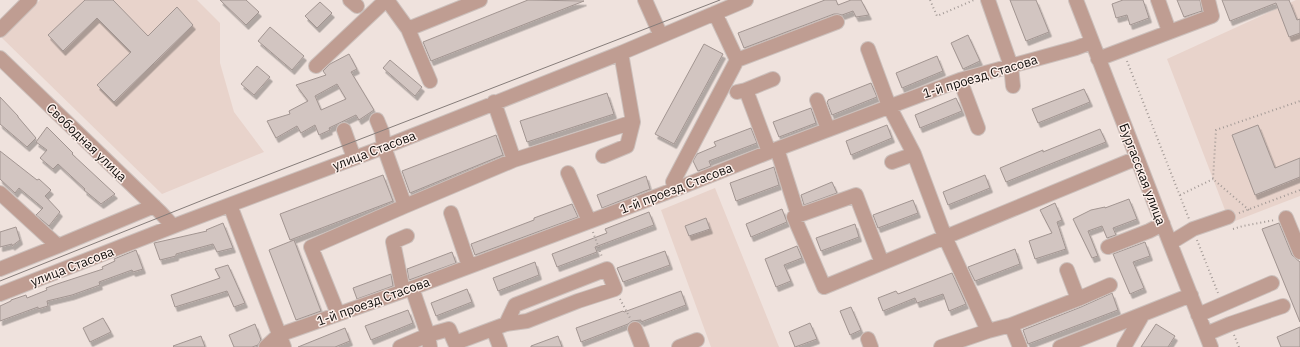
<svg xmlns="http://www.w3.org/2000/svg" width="1300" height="347" font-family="'IBM Plex Sans',sans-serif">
<defs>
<filter id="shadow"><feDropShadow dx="2.5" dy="4.5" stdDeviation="0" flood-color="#0004"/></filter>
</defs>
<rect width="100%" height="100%" fill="#efe2dd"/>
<path fill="#e8d3cb" d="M40,0H197L220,23V63L234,112L264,152L162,194L2,38Z
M1296,0H1300V196L1230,223L1167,59Z
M715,188L779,347H711L661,210Z"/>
<path fill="#d2c5c1" stroke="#a29591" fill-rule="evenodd" filter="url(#shadow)" d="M85,0H113L148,36L177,7L193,25L114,102L97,85L131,52L97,18L63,51L48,35Z
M220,0H246L259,12L246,25Z
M528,0L584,1L431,61L423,42Z
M825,0H836L838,5L851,0H861L869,15L856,17L853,11L842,15L838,14H834L744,48L738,33Z
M1010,0H1036L1049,32L1026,41Z
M1123,0H1143L1149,18L1130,25L1127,15L1116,18L1112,4Z
M1177,0H1200L1202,11L1184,17Z
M1222,0H1289L1297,20L1300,19V33L1289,37L1276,3L1230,21Z
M320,2L332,13L317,28L305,16Z
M270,27L304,56L292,70L258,41Z
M968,35L980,61L963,69L951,43Z
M704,44L723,54L674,144L655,134Z
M349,54L357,69L351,72L374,110L359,120L356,115L329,128L330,130L319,135L315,125L301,133L297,126L276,138L267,121L290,114L289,111L308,101L296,85L326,75L323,71L330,64ZM337,84L346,99L321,110L315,96Z
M937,56L943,71L902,88L896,73Z
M390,60L422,87L415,96L383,68Z
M257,66L270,77L254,95L241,84Z
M871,83L877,97L832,115L827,102L828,101V100Z
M1084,89L1090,102L1038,123L1032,109Z
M607,93L614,114L527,142L520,121Z
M0,97L18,116V117L36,138L27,147L0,124Z
M956,98L962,111L920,128L915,115Z
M811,108L816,123L779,137L773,122Z
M887,125L892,138L851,155L846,141Z
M1258,125L1275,168L1300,158V177L1255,195L1232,135Z
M47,127L73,153L72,154L115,194L101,204L84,190L85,189L58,164L53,169L40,158L47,150L36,142Z
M751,128L757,143L709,161L711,166L698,171L693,161L697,154L716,146L714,142Z
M1100,129L1106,142L1058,161L1006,182L1000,168L1043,150V152Z
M496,135L503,155L410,193L402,171Z
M0,151L37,180L39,179L51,190L45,196L60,212L49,226L36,215L43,208L19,188L15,193L0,179Z
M774,167L779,185L736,201L730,183Z
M383,175L393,201L290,240L280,214Z
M985,175L990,188L948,205L943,192Z
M646,176L650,189L602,208L597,195Z
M832,182L837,193L804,205L801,195Z
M1129,199L1137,219L1113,228L1116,235L1107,238L1102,226L1088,231L1098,256L1092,258L1073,219L1091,210L1105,207V208Z
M913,200L918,213L878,228L873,215Z
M1055,203L1062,220L1057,222L1066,249L1035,259L1029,241L1052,233L1040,210Z
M572,204L578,217L475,255L471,244L534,220V218Z
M782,209L787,222L751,237L746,224Z
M649,212L654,225L595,247L597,252L557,267L552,254L607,233L605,229Z
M706,218L710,229L689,236L685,226Z
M223,223L233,248L217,252L213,244L176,254V256L160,260L154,243L207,231L206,230Z
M1279,223L1292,255L1295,258L1300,262V322L1262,229Z
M855,224L859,237L821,251L816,238Z
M16,227L20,240L12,246V244L0,247V232Z
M294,240L321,311L296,320L269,250Z
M1145,242L1150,256L1133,262L1144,288L1130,294L1113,254Z
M797,246L802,258L784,265L791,281L776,287L765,259Z
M1015,249L1020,264L975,281L968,267Z
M136,250L143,269L133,272L132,270L99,282L100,285L72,295L47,301L48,306L38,309V307L0,321V306L11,301V300L26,295L27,298L47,290L46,288L57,284L103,269L102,267L115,261L114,259Z
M665,251L670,265L623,282L617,268Z
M452,252L456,263L409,280L407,269Z
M535,262L539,275L498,291L493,278Z
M228,265L245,303L234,307L227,291L175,307L171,295L220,278L215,269Z
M952,273L966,304L949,311L943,294L917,303L915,298L883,311L878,298L896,291L898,294Z
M391,274L393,286L357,299L353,288Z
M467,289L472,302L436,316L431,303Z
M681,291L686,305L641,322V320L632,321L628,324L581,342L576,328L623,311L624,312Z
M1112,293L1118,310L1028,344L1023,330L1081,307Z
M851,307L861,330L850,335L840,311Z
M408,310L413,323L371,340L365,326Z
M103,318L111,332L90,342L83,328Z
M810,323L817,339L795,347L789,332Z
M255,324L261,340L258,345L252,347H234L229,335Z
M1156,324L1175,336L1168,347H1141Z
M1300,327V347H1281L1277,337Z
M345,328L350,341L335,347H298Z
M201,336L205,347H174L173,346Z
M558,336L562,347H531V346Z"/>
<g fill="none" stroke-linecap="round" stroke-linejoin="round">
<defs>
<path id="minor" d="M350,0L357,6
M387,0L408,29L480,0
M645,0L661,36
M988,0L1011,66L1013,86
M1076,0L1170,243L1211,347
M1158,0L1169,31
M408,29L430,81
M0,30L30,0
M868,49L889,106L914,154L945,237L988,331L1011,325
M0,58L160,212L173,226
M1098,59L1212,16L1208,0
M737,60L837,22
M316,66L386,0
M960,80L978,128
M746,90L773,79
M737,92L746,90L769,152
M817,100L828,129
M494,102L514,160L633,122L621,53
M377,120L382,132L384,147L405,206
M344,130L354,158
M777,149L797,212L794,217L824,287L1137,158
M603,156L627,146L633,122
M892,162L914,154
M568,173L589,221
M676,189L673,182L737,60L715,13
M0,193L58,246
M230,205L284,347
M451,213L469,266
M794,217L856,195L882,263
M1286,218L1300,252
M1170,243L1193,229L1228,217
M1108,247L1149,231L1163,224
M0,269L58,246L154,206
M1067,270L1078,299
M412,288L428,335L430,347
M403,291L393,242L407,236
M0,294L179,224L384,147L621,53L746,0
M338,314L311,247L405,206L514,160
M1198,315L1272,283
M493,329L500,347
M635,329L642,347
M1206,334L1230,324L1283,306
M868,339L871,347
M266,347L279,335L412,288L676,189L769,152L960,80L1076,48L1092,42
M400,347L428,335L449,329L455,343L506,324L527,321L578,301L615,289L607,269L515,305L506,324
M679,347L697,340
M941,347L988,331
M1020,347L1011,325L1078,299L1110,285
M1060,347L1191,295
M1124,347L1143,314"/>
</defs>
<use href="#minor" stroke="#ccc0bc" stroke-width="16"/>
<path stroke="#a39a96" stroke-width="2" stroke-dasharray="1 3" stroke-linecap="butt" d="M930,0L937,16L974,0
M1127,61L1189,219
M1180,195L1213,179
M1249,210L1213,179L1216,130L1300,101
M1239,213L1300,190
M1233,229L1243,226L1275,220
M593,232L602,257
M1197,240L1218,293
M620,299L630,318
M1234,335L1239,347"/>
<use href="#minor" stroke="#bf9d92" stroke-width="14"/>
<path stroke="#867d7a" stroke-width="1" d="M0,281L208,198L720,0"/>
</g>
<g text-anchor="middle" stroke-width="3" stroke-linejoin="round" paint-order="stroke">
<g font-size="13" fill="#120e0c" stroke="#fcefea">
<text transform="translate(980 76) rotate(-17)" y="5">1-й проезд Стасова</text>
<text transform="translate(87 142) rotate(44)" y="5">Свободная улица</text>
<text transform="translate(374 150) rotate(-21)" y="5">улица Стасова</text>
<text transform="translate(1143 174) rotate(69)" y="5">Бургасская улица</text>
<text transform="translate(676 188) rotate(-21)" y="5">1-й проезд Стасова</text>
<text transform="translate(72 266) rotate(-21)" y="5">улица Стасова</text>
<text transform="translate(373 301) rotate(-20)" y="5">1-й проезд Стасова</text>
</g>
</g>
</svg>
